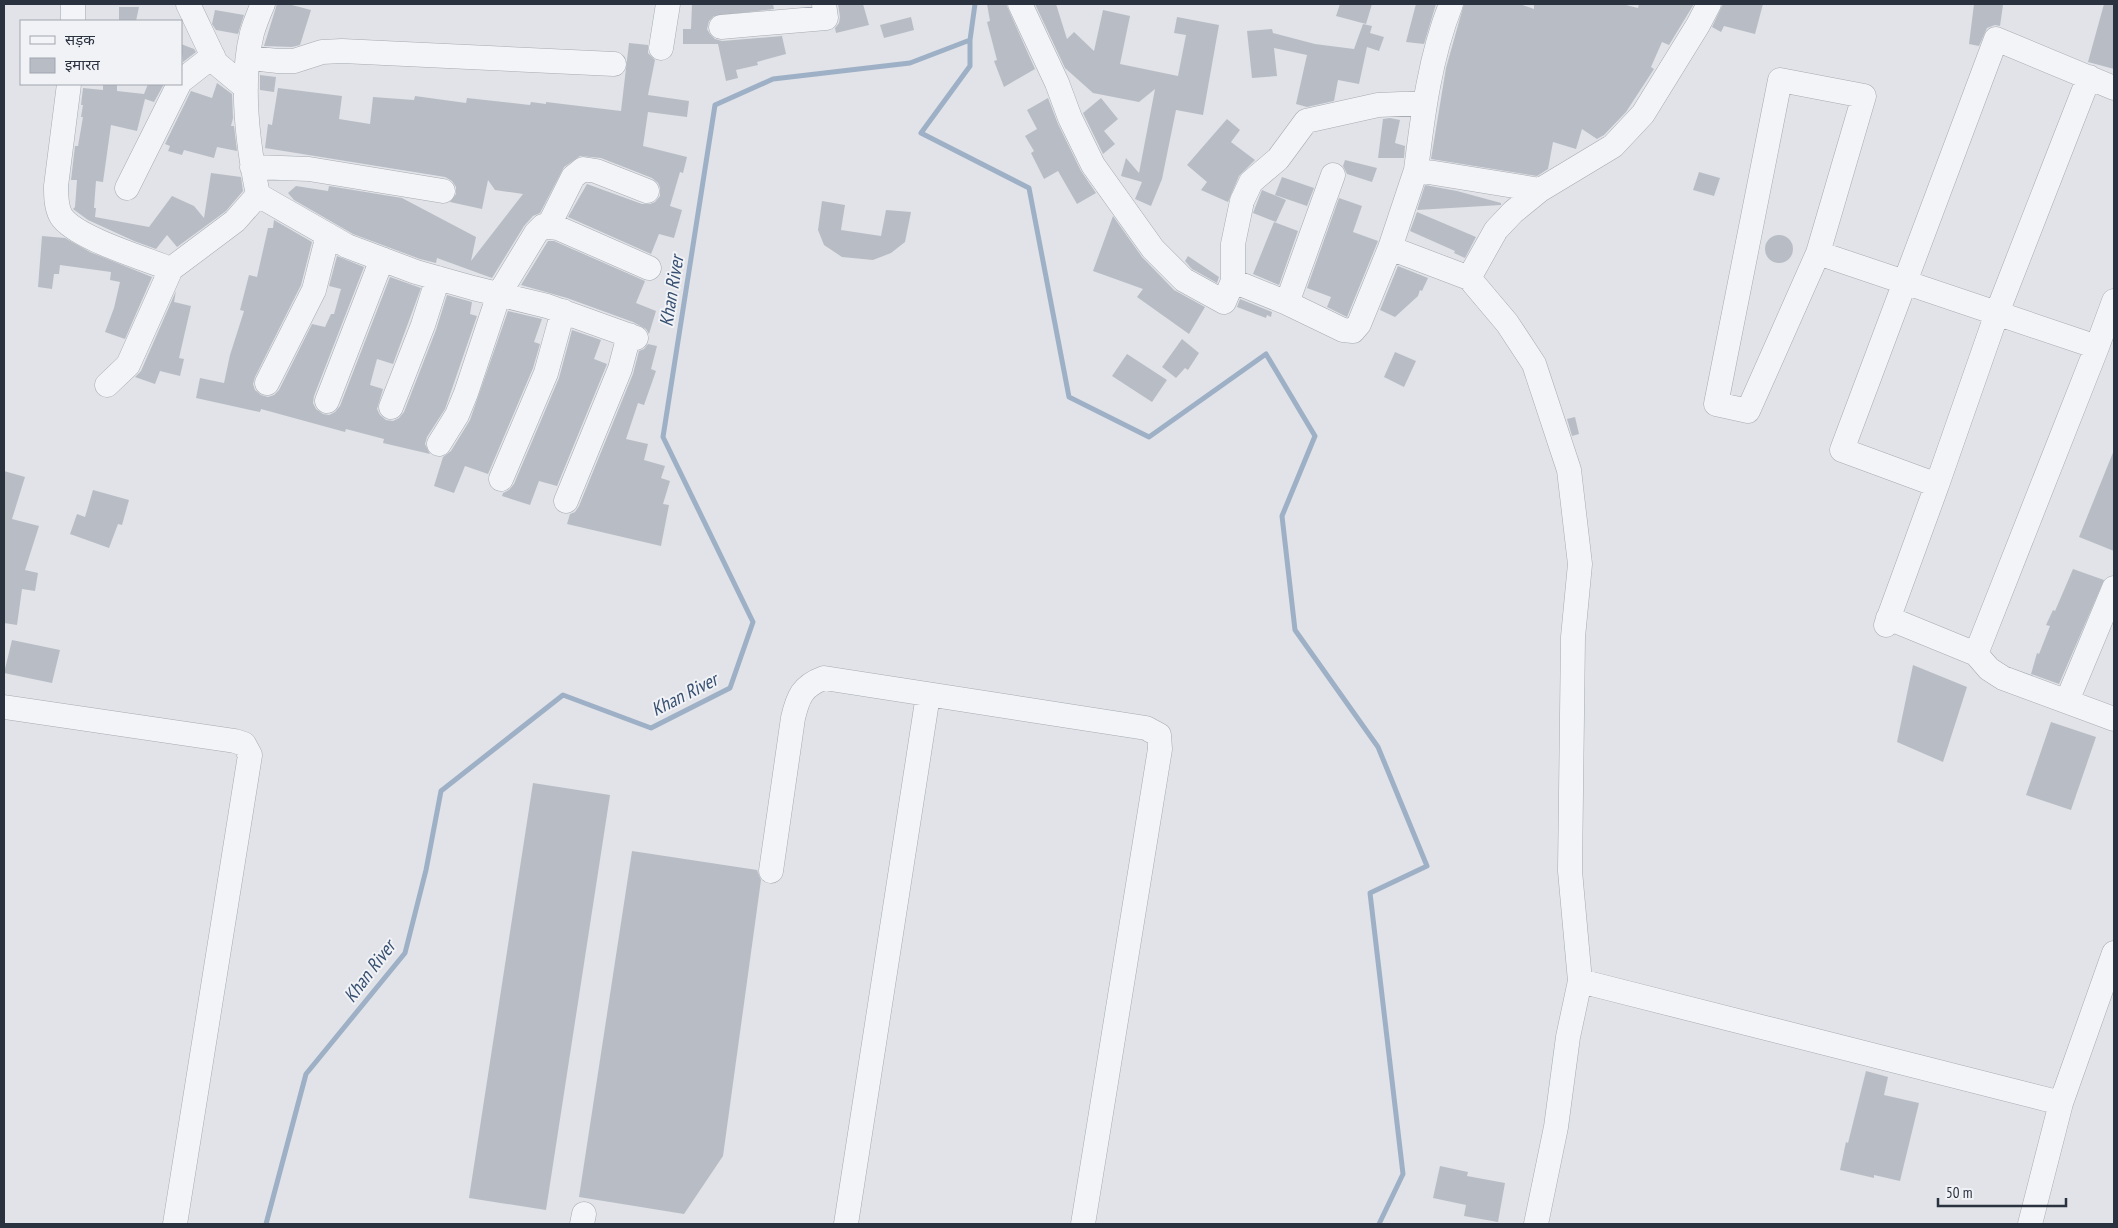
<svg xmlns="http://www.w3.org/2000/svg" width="2118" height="1228" font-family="'PT Sans Narrow','Noto Sans Devanagari',sans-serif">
<rect width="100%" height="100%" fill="#e1e3e8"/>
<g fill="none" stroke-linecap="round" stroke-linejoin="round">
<path stroke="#9eb0c6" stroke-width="5" d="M975,4L970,40V66L921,133L1029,188L1069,397L1149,437L1266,354L1315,436L1282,516L1295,630L1378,747L1427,866L1370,893L1403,1174L1379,1224
M266,1224L306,1074L405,953L426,870L441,791L563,695L651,728L730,688L753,622L663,437L715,105L773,79L910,63L970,40"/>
</g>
<path fill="#b8bdc5" d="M277,4H288L311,10L300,45L292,47L264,46Z
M692,4H773L774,9L714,16L709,21L707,29L710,34L715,39L722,41L782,36L786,54L757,62L758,65L736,70L738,78L726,81L718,44H683V29H691Z
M838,4H863L869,25L836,33L835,28L839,23L840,17Z
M987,4H1006L1035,69L1004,87L994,61L997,60L987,22L990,21Z
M1035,4H1056L1067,39L1074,32L1094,51L1103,10L1130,16L1120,64L1178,76L1186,35L1174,33L1177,17L1219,25L1203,115L1176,110L1162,179L1151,206L1135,199L1142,182L1121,176L1126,158L1139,173L1155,89L1139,102L1093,93L1065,68Z
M1340,4H1372L1366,24L1336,16Z
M1416,4H1436L1424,44L1406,42Z
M1464,4H1520L1534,9V4H1622L1638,8L1639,4H1694L1669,45L1662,42L1651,67L1654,69L1626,112L1604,135L1597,139L1582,129L1576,149L1553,142L1548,169L1537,176L1431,159L1446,68Z
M1723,4H1763L1755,34L1724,26L1721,32L1712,27Z
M1974,4L2003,5L2000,26L1995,25L1987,28L1979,46L1969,44Z
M2104,4H2114V69L2088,62Z
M119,7H139L136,21H119Z
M215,10L244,15L238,34L216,30L212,24Z
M911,17L914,30L884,38L880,25Z
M1363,24L1372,26L1370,33L1384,37L1379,51L1367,47L1359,84L1338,80L1334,101L1307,107L1296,104L1307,55L1274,48L1277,76L1252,78L1247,31L1272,29L1273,33L1315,44L1354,49Z
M629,43L648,45V53L655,60L648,95L689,101L687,117L648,112L643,146L687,157L683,173L680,172L670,206L682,210L674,238L659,234L651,254L568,217L587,184L642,204H650L655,202L660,196V188L658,183L652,178L601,158L580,156L564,167L540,213L533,216L524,226L492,278L437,258L436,263L420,259L353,234L294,200L288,193L296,186L328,191L329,186L402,198L476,237L471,261L523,194L495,190L488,180L482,209L450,202L456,194V187L452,181L445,177L265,148L268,124L272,125L278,88L342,96L339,119L370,124L373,97L414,100L415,96L466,103L467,98L530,105L531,102L546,104V102L621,111Z
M181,44L194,49L196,52L183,62Z
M260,75L276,77L274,92L260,90Z
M217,83L232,94L233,118L231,126H234L237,151L217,147L214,158L184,150L182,155L168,151L170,146L165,144L191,91L212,98Z
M103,84H117V91L144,94L148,84H164L154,102L145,99L137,131L111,125L103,182L96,181L94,208H96L95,217L149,227L172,196L194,206L204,218L211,173L241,177L243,191L226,211L177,247L167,235L156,249L134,241L88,220L73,209L75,207L77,180H71L75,146H78L83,117H81L83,105H81L83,88L103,90Z
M1048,98L1058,124L1081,171L1096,193L1077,204L1058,171L1044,179L1031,153L1034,151L1025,136L1037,129L1027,110Z
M1101,98L1118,119L1104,131L1115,144L1103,154L1083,113Z
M1390,118L1400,120L1395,143L1405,146L1404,158H1378L1383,119Z
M1227,119L1240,130L1231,142L1255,160L1239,176L1228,202L1201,190L1207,182L1187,165Z
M1345,160L1377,168L1372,182L1347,174L1343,166Z
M1699,172L1720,178L1714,196L1693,190Z
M1282,177L1314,188L1307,206L1275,195Z
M1425,185L1457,191L1501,203V205L1417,210Z
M1262,190L1286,200L1276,222L1253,213Z
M1339,198L1362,206L1353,232L1378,241L1347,317L1327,307L1331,297L1307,288Z
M822,201L845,205L841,230L881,236L886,210L911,212L905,242L891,253L873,260L842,257L824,245L818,230Z
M1417,212L1476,237L1465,258L1454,253L1455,251L1410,231Z
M1113,216L1142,257L1174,290L1205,307L1189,334L1137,297L1143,289L1093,271Z
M274,220L312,242L301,285L255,377L253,384L255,390L261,395L268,397L274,395L279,390L312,324L325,327L331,314H334L341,289L329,286L337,256L364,267L314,396L313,403L316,409L323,414L329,415L335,412L340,406L390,277L421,288L393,364L377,359L370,385L383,389L377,409L380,415L386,420L393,421L399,418L404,412L436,330L447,295L472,302L470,314L477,316L445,409L427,437L425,444L430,454L383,443L384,439L346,429L345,432L261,409L260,412L196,398L200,378L224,383L230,355L244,311L240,310L249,275L257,277L268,228H273Z
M1274,222L1298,231L1279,285L1253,274Z
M1765 249a14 14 0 1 1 28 0a14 14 0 1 1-28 0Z
M42,236L65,238L90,252L152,277L125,339L105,332L114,308L120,282L110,280L111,272L60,265L59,274H54L52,289L38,287Z
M548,241H554L645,281L636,303L656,311L649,334L646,329L633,322L567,298L521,285Z
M1188,256L1219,277L1217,283L1192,269L1185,261Z
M1398,266L1428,278L1422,291L1420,290L1418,296L1395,317L1380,310Z
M176,291L174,302L191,306L179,358L184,359L180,376L160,371L155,384L135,377L141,371Z
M1240,299L1272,312L1271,317L1267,315L1266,318L1237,307Z
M508,311L542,319L534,342L540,344L533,368L488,474L465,466L454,493L434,486L443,457L451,451L470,420Z
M572,330L601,340L594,359L607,364L557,486L539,481L530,505L502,496L503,493L509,490L514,484L559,378Z
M1182,339L1199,353L1188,370L1185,368L1176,378L1162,367Z
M648,344L657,346L651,369L656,371L644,405L638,403L626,439L648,444L644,460L665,466L661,478L670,481L663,504L669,505L661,546L567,524L570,514L575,512L579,506L633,374L639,351L644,349Z
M1395,352L1416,361L1404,387L1384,377Z
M1127,354L1167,380L1152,402L1112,376Z
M1575,417L1579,434L1572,436L1567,419Z
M2114,450V551L2079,537Z
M4,471L25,477L12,519L39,526L25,570L38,573L35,591L22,589L17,625L4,623Z
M93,490L129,500L122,525L118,524L109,548L70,534L77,514L85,517Z
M2073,569L2104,580L2059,684L2031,674L2037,653L2039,654L2050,626L2046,625L2053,610L2055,611Z
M12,640L60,650L52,683L4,673Z
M1913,665L1967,687L1943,762L1897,742Z
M2051,722L2096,737L2071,810L2026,795Z
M533,783L610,795L546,1210L469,1198Z
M632,851L757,870L761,880L723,1156L684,1214L579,1197Z
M1866,1071L1888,1077L1884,1095L1919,1103L1900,1181L1874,1175V1178L1840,1170L1846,1142L1848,1143Z
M1440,1166L1468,1172L1467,1176L1505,1183L1498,1222L1464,1216L1466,1205L1433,1198Z"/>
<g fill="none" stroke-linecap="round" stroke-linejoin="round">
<defs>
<path id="minor" d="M73,4V21
M188,4L216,63L246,88
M263,4C259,13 255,23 252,33C240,81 248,146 258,195L347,246L416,272L473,288L547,306L636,338
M1020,4L1057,83L1070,118L1093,165L1153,249L1184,280L1224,302L1233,281L1287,303L1343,330L1353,331L1359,324L1390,248L1469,278L1496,230L1513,212L1540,190
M1451,4C1430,57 1423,113 1416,170L1540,190L1613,146L1643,114L1698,25L1709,4
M721,27L826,18L824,4
M661,48L668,4
M249,58L278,61H294L322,52L342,51L614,64
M2089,77L1997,313L1937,485L1842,450L1996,39L2114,88
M1780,80L1864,96L1818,253L1748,411L1716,404Z
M181,81L213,56
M69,84L56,186C56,196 56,207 61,216C75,238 146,259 171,269
M252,167L309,169L443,191
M127,188L179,84
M549,225L573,177L583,169L596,171L647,191
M1390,248L1416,170
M1818,253L2097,347L2114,301
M1469,278L1507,323L1534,364L1569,470L1580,564L1573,637L1570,871L1580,981L2061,1103
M1233,281V244L1242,201L1251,182L1278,159L1306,121L1378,105L1424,103
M1287,303L1333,175
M267,383L314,290L328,235
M107,385L128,365L171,269L235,221L258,195
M327,401L382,259
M391,407L423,325L438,278
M439,444L457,415L466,393L499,294L536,233L543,226L558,228L649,268
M501,479L546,373L563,311
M566,501L620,369L629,335
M1888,618L1976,654L2097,347
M1886,625L1937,485
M1976,654L1989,669L2003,678L2114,719
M2067,701L2114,588
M4,707L235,741L244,744L250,755L175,1224
M771,871L793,718C798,697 802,686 824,678L1146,728L1159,735L1160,749L1083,1224
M582,1224L584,1214
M846,1224L928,695
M1536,1224L1556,1127L1568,1037L1580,981
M2030,1224L2061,1103L2114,953"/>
</defs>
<use href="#minor" stroke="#a6aab2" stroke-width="25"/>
<use href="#minor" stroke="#f3f4f7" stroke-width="24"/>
</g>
<g text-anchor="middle" stroke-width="4" stroke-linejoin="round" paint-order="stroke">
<g font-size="19" font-style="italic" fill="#374f70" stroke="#f0f2f6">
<text transform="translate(671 291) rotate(-81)" y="7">Khan River</text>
<text transform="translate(684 694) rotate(-27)" y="7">Khan River</text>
<text transform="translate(369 971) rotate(-53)" y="7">Khan River</text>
</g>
</g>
<rect width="2118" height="1228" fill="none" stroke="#2a313f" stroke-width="10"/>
<rect x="20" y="20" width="162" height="65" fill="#f0f2f6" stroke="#a1a5ad"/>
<rect x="30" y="36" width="25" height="8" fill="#f3f4f7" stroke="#a1a5ad"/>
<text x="65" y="45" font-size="15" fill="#2a313f">सड़क</text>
<rect x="30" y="58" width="25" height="15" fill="#b8bdc5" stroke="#a1a5ad"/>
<text x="65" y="70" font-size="15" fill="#2a313f">इमारत</text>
<path d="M1938 1198v8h128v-8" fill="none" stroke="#2a313f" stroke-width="2.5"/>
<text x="1946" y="1198" font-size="15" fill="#2a313f" stroke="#f0f2f6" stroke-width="4" paint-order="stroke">50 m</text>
</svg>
